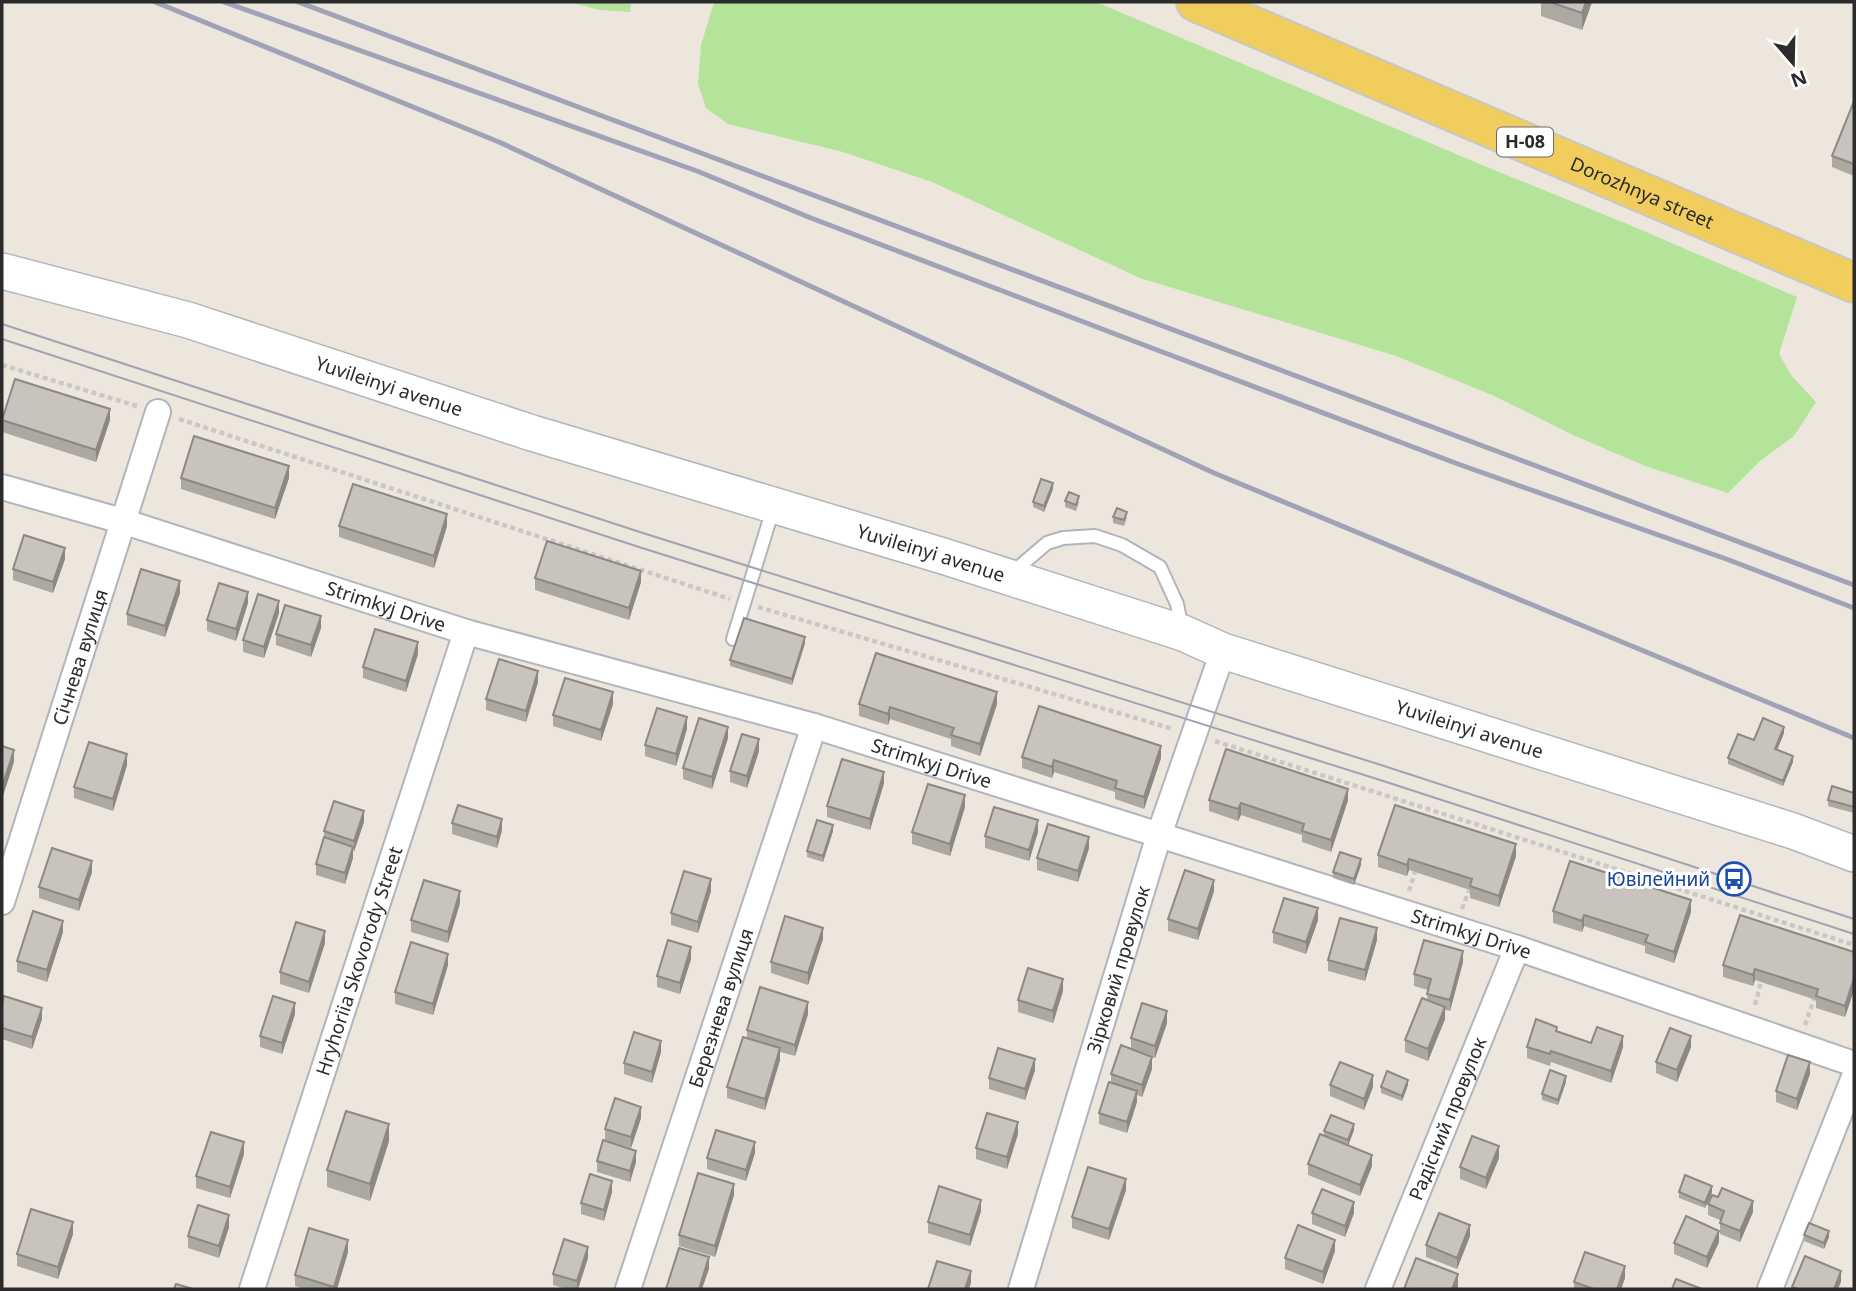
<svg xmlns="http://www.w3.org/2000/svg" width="1856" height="1291" font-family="'Noto Sans',sans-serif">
<rect width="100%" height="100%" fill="#ede6dd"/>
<path fill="#b3e499" d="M570,2H631L630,12L599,10Z
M714,2H1096L1482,165L1632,226L1797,297L1779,354L1791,375L1816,402L1794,436L1760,461L1728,493L1645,466L1573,435L1492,395L1396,356L1140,278L932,182L843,152L728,124L706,108L698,84L701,45Z"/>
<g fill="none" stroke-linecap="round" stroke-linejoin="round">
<defs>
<path id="service" d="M1012,573L1047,543L1063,538L1095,536L1122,545L1160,567L1177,604L1182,629
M733,639L773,509"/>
<g id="minor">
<path id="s1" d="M2,487L122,521L466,632L814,726L1517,948L1854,1064"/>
<path id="s2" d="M2,902L158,412"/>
<path id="s3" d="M252,1289L466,632"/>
<path id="s4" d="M628,1289L814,726"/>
<path id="s5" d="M1021,1289L1159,835L1223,651"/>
<path id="s6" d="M1378,1289L1517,948"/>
<path d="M1770,1289L1854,1077"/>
</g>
<g id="secondary">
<path id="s7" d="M2,271L188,320L532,433L943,556L1183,633L1223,651L1793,831L1854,854"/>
</g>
<g id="primary">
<path id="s8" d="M1196,2L1854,283"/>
</g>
</defs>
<use href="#service" stroke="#b1b4bf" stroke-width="16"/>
<use href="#minor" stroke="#b1b4bf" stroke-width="28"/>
<use href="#secondary" stroke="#b1b4bf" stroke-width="38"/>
<use href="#primary" stroke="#c8c8c8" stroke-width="42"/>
<path stroke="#c8c8c8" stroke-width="4.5" stroke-dasharray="5 3.5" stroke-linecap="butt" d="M2,365L137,406
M179,419L730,599
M758,607L1173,729
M1215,741L1854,945
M1409,891L1415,872
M1462,909L1469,890
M1755,1005L1761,982
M1805,1025L1814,999"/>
<use href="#service" stroke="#fff" stroke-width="12"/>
<use href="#minor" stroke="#fff" stroke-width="24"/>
<use href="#secondary" stroke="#fff" stroke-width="35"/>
<use href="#primary" stroke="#f1cd5d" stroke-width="38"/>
<path stroke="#9fa3b5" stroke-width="2" d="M2,324L646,534L1381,765L1854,919
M2,339L642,548L1377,779L1854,934"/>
<path stroke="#9fa3b5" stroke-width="5" d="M155,2L499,142L1214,473L1854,738
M224,2L697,171L811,218L1144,345L1458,464L1729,560L1854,608
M298,2L1854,585"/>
</g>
<path fill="#aca8a2" d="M1541,2H1592L1582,30L1541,16Z
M1854,101V176L1832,167V156Z
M2,420H110L96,462L2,432Z
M181,478H289L275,519L181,489Z
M1053,489L1044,512L1033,507V502Z
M1065,501L1079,502L1076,511L1065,507Z
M1113,517H1127L1124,526L1113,523Z
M339,526H447L434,568L339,537Z
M65,559L53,593L13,580V569Z
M535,578L641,582L629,620L535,590Z
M180,593L165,637L127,625V614Z
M248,603L236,641L207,631V620Z
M279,613L264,658L243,652V640Z
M321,628L311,657L276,645V634Z
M805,643L792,685L730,666V660Z
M418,654L406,692L363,678V667Z
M538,682L526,722L486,710V699Z
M613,704L601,741L553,726V715Z
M859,704H997L980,756L951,746V739L890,719L888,725L859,716Z
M687,729L676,766L645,756V745Z
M1784,733L1777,750L1793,762L1783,786L1728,764V758L1754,740Z
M728,738L712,789L683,779V768Z
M759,751L747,788L730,782V771Z
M1022,757L1161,758L1144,809L1115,799V792L1054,772L1052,778L1022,768Z
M127,765L113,811L74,798V787Z
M884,783L870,830L827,817V806Z
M1854,793V813L1828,806V800Z
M1209,800H1348L1331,852L1302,842V835L1241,815L1238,821L1209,811Z
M965,807L950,856L912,844V832Z
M364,822L353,852V858L345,884L316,875V864L324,838V831Z
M452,823L502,830L497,848L452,834Z
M833,831L823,862L807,857V851Z
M1038,832L1029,861L985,848V836Z
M1089,848L1078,882L1037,870V858Z
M1378,855L1516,856L1499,907L1470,898V890L1409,870L1407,876L1378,867Z
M1361,865L1354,885L1333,878V872Z
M92,872L79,911L39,898V887Z
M711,891L698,933L671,925V913Z
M1214,891L1198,940L1168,931V919Z
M460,903L448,943L411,932V920Z
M1553,911L1691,912L1674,963L1645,953V946L1584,926L1582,932L1553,923Z
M1318,920L1306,954L1273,943V932Z
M63,932L47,982L17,972V961Z
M823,939L808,985L771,973V962Z
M1377,940L1365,981L1328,971V960Z
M325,943L309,993L280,984V972Z
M1854,952V990L1845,1017L1816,1008V1000L1755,980L1753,986L1723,977V965Z
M691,959L680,994L657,987V976Z
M1463,962L1450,1011L1445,1010V1019L1428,1061L1405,1052V1040L1427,1000L1428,990L1414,986V974Z
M448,965L433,1015L395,1004V992Z
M1063,991L1053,1023L1018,1012V1000Z
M2,1003L42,1019L32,1049L2,1039Z
M295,1014L282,1054L260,1047V1036Z
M808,1014L795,1056L780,1052V1060L765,1110L727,1098V1087L747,1038V1030Z
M1167,1023L1155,1058L1146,1055L1152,1069L1142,1097L1137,1095V1102L1127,1133L1099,1124V1113L1111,1082V1074L1131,1049V1038Z
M1557,1032L1591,1043L1623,1047L1611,1083L1551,1062L1550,1066L1527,1058V1047Z
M1691,1047L1677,1082L1656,1073V1062Z
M661,1052L652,1083L624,1074V1063Z
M1035,1070L1025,1100L989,1089V1078Z
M1810,1074L1797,1110L1776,1102V1091Z
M1566,1082L1558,1105L1542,1100V1094Z
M1330,1085L1373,1087L1364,1110L1330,1096Z
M1408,1085L1402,1101L1381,1093V1087Z
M641,1118L631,1148L605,1140V1129Z
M1354,1130L1348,1145L1372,1166L1360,1196L1308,1175V1164L1324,1136V1131Z
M1018,1134L1007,1169L976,1159V1148Z
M389,1141L370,1201L327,1187V1170Z
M755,1153L746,1181L707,1169V1158Z
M244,1154L230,1198L196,1188V1176Z
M1499,1158L1486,1189L1460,1179V1167Z
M597,1161L636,1162L630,1182L597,1172Z
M1126,1190L1109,1240L1072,1228V1217Z
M612,1192L604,1221L581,1214V1203Z
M1679,1192H1712L1705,1208L1679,1198Z
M734,1195L715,1257L679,1246V1235Z
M1708,1204L1753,1212L1740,1242L1720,1234V1220L1708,1215Z
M981,1211L970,1246L928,1233V1222Z
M1312,1213H1354L1345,1237L1312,1224Z
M229,1227L219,1258L188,1248V1236Z
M73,1234L58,1279L17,1266V1254Z
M1804,1235L1829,1237L1824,1249L1804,1241Z
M1470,1236L1457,1269L1426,1257V1245Z
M1719,1242L1707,1268L1674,1254V1243Z
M1335,1251L1323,1284L1285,1269V1258Z
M348,1252L337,1289H304L295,1286V1275Z
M588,1258L578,1289H566L553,1285V1274Z
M1625,1278L1621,1289H1574V1282Z"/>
<path fill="#8c8884" d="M1586,2H1592L1582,30V13Z
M110,409V420L96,462V450Z
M289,466V478L275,519V508Z
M1053,483V489L1044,512V506Z
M447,514V526L434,568V556Z
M65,548V559L53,593V582Z
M641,571V582L629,620V608Z
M180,581V593L165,637V626Z
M248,592V603L236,641V629Z
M279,601V613L264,658V647Z
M321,616V628L311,657V645Z
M805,637V643L792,685V679Z
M418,642V654L406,692V681Z
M538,671V682L526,722V711Z
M613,692V704L601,741V730Z
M997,692V704L980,756V744Z
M890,707V719L888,725V714Z
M687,717V729L676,766V754Z
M728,727V738L712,789V777Z
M1784,727V733L1775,755V749Z
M759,739V751L747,788V776Z
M1161,746V758L1144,809V797Z
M14,750V762L2,799V787Z
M127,754V765L113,811V799Z
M1793,756V762L1783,786V781Z
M1054,760V772L1052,778V767Z
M884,772V783L870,830V819Z
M1348,789V800L1331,852V840Z
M965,795V807L950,856V844Z
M1241,803V815L1238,821V809Z
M364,811V822L354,852V841Z
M502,819V830L497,848V837Z
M1038,820V832L1029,861V850Z
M833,825V831L823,862V856Z
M1089,837V848L1078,882V871Z
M1516,844V856L1499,907V896Z
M353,847V858L345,884V873Z
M1361,859V865L1354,885V879Z
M1409,859V870L1407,876V865Z
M92,861V872L79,911V900Z
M711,879V891L698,933V922Z
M1214,880V891L1198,940V929Z
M460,891V903L448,943V932Z
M1691,900V912L1674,963V952Z
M1318,908V920L1306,954V942Z
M1584,915V926L1582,932V921Z
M63,921V932L47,982V970Z
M823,928V939L808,985V973Z
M1377,928V940L1365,981V970Z
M325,931V943L309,993V982Z
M691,947V959L680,994V983Z
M1463,951V962L1450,1011V1000Z
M448,954V965L433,1015V1004Z
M1755,969V980L1753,986V975Z
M1854,978V990L1845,1017V1006Z
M1063,979V991L1053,1023V1011Z
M808,1002V1014L795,1056V1045Z
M295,1003V1014L282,1054V1043Z
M1445,1007V1019L1428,1061V1049Z
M42,1008V1019L32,1049V1037Z
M1167,1011V1023L1155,1058V1046Z
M1623,1036V1047L1611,1083V1071Z
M1691,1036V1047L1677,1082V1070Z
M661,1041V1052L652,1083V1072Z
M780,1048V1060L765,1110V1099Z
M1152,1057V1069L1142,1097V1085Z
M1035,1059V1070L1025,1100V1089Z
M1810,1062V1074L1797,1110V1099Z
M1373,1075V1087L1364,1110V1099Z
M1566,1076V1082L1558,1105V1100Z
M1408,1080V1085L1402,1101V1096Z
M1137,1091V1102L1127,1133V1122Z
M641,1107V1118L631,1148V1137Z
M1018,1122V1134L1007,1169V1157Z
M389,1124V1141L370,1201V1184Z
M1354,1124V1130L1348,1146V1140Z
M244,1142V1154L230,1198V1187Z
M755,1142V1153L746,1181V1170Z
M1499,1146V1158L1486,1189V1178Z
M636,1151V1162L630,1182V1171Z
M1372,1155V1166L1360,1196V1185Z
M1126,1179V1190L1109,1240V1229Z
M612,1181V1192L604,1221V1210Z
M734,1184V1195L715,1257V1246Z
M1712,1186V1192L1705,1208V1203Z
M981,1200V1211L970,1246V1235Z
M1753,1201V1212L1740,1242V1231Z
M1354,1202V1213L1345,1237V1226Z
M229,1215V1227L219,1258V1246Z
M73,1222V1234L58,1279V1267Z
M1470,1225V1236L1457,1269V1258Z
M1719,1231V1242L1707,1268V1257Z
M1829,1231V1237L1824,1249V1243Z
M348,1240V1252L337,1289H334Z
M1335,1240V1251L1323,1284V1272Z
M588,1247V1258L578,1289H577V1281Z
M709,1257V1269L702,1289H699Z
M1625,1266V1278L1621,1289H1617Z
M971,1271V1283L969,1289H965Z
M1841,1271V1282L1838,1289H1834Z
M1458,1274V1289H1452Z"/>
<path fill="#c8c3bc" stroke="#8c8884" stroke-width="2" d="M1550,2H1586L1582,13Z
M1854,101V164L1832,156Z
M15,379L110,409L96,450L2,420Z
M194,436L289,466L275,508L181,478Z
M1041,479L1053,483L1044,506L1033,502Z
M353,484L447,514L434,556L339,526Z
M1069,492L1079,496L1076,505L1065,501Z
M1117,508L1127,512L1124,520L1113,517Z
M24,535L65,548L53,582L13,569Z
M547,541L641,571L629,608L535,578Z
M141,569L180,581L165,626L127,614Z
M219,583L248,592L236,629L207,620Z
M258,594L279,601L264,647L243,640Z
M285,605L321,616L311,645L276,634Z
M744,618L805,637L792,679L730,660Z
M375,629L418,642L406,681L363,667Z
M876,653L997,692L980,744L951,735L954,728L890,707L888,714L859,704Z
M499,659L538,671L526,711L486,699Z
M565,678L613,692L601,730L553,715Z
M1039,706L1161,746L1144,797L1115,788L1117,781L1054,760L1052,767L1022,757Z
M657,708L687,717L676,754L645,745Z
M699,718L728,727L712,777L683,768Z
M1763,718L1784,727L1775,749L1793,756L1783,781L1728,758L1738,734L1754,740Z
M742,734L759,739L747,776L730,771Z
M89,742L127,754L113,799L74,787Z
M2,746L14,750L2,787Z
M1226,749L1348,789L1331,840L1302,831L1304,824L1241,803L1238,809L1209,800Z
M842,759L884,772L870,819L827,806Z
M928,784L965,795L950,844L912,832Z
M1832,786L1854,793V807L1828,800Z
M334,801L364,811L354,841L324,831Z
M458,805L502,819L497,837L452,823Z
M1395,805L1516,844L1499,896L1470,886L1472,879L1409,859L1407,865L1378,855Z
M994,807L1038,820L1029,850L985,836Z
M817,820L833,825L823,856L807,851Z
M1048,824L1089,837L1078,871L1037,858Z
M324,837L353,847L345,873L316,864Z
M52,848L92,861L79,900L39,887Z
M1340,852L1361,859L1354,879L1333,872Z
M1570,861L1691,900L1674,952L1645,942L1648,935L1584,915L1582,921L1553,911Z
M1185,870L1214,880L1198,929L1168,919Z
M684,871L711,879L698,922L671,913Z
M424,880L460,891L448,932L411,920Z
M1284,898L1318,908L1306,942L1273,932Z
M33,911L63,921L47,970L17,961Z
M1740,915L1854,952V978L1845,1006L1816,996L1818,989L1814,988L1755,969L1753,975L1723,965Z
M785,916L823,928L808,973L771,962Z
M1340,918L1377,928L1365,970L1328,960Z
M296,922L325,931L309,982L280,972Z
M668,940L691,947L680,983L657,976Z
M1424,940L1463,951L1450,1000L1427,994L1431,979L1414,974Z
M411,942L448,954L433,1004L395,992Z
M1028,968L1063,979L1053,1011L1018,1000Z
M760,987L808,1002L795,1045L747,1030Z
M4,996L42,1008L32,1037L2,1028V1003Z
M273,996L295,1003L282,1043L260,1036Z
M1422,998L1445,1007L1428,1049L1405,1040Z
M1142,1003L1167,1011L1155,1046L1131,1038Z
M1536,1019L1557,1027L1556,1031L1591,1043L1597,1027L1623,1036L1611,1071L1551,1051L1550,1054L1527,1047Z
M1670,1028L1691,1036L1677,1070L1656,1062Z
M634,1032L661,1041L652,1072L624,1063Z
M743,1037L780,1048L765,1099L727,1087Z
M1121,1045L1152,1057L1142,1085L1111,1074Z
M998,1048L1035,1059L1025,1089L989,1078Z
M1788,1055L1810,1062L1797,1099L1776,1091Z
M1340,1062L1373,1075L1364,1099L1330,1085Z
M1550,1070L1566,1076L1558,1100L1542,1094Z
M1387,1071L1408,1080L1402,1096L1381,1087Z
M1109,1082L1137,1091L1127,1122L1099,1113Z
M615,1098L641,1107L631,1137L605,1129Z
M346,1111L389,1124L370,1184L327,1170Z
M987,1113L1018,1122L1007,1157L976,1148Z
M1331,1115L1354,1124L1348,1140L1324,1131Z
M716,1130L755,1142L746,1170L707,1158Z
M211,1132L244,1142L230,1187L196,1176Z
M1320,1134L1372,1155L1360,1185L1308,1164Z
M1472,1136L1499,1146L1486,1178L1460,1167Z
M603,1140L636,1151L630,1171L597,1161Z
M1088,1167L1126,1179L1109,1229L1072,1217Z
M698,1173L734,1184L715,1246L679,1235Z
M590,1174L612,1181L604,1210L581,1203Z
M1685,1175L1712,1186L1705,1203L1679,1192Z
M939,1186L981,1200L970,1235L928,1222Z
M1722,1188L1753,1201L1740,1231L1720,1223L1724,1211L1708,1204L1712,1195L1718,1197Z
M1322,1189L1354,1202L1345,1226L1312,1213Z
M198,1205L229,1215L219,1246L188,1236Z
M31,1209L73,1222L58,1267L17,1254Z
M1439,1213L1470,1225L1457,1258L1426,1245Z
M1686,1216L1719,1231L1707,1257L1674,1243Z
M1809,1223L1829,1231L1824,1243L1804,1235Z
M1298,1225L1335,1240L1323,1272L1285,1258Z
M309,1228L348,1240L334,1287L295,1275Z
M564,1239L588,1247L577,1281L553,1274Z
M679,1248L709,1257L699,1289H666Z
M1585,1252L1625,1266L1617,1289H1594L1574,1282Z
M1805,1256L1841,1271L1834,1289H1798L1792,1287Z
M1416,1258L1458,1274L1452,1289H1404Z
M937,1261L971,1271L965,1289H928Z
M1676,1279L1702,1289H1672Z
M176,1284L193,1289H174Z"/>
<defs>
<symbol id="bus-ring" viewBox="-11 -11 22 22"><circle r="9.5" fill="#fff" stroke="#1a4fb4" stroke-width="1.5"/><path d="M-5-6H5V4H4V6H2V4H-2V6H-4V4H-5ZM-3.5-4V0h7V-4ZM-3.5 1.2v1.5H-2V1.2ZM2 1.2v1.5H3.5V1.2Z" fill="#1a4fb4"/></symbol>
</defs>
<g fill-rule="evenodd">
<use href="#bus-ring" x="1715" y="860" width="38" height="38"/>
</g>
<g text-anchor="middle" stroke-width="6" stroke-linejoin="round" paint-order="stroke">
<rect fill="#fff" stroke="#6b6b6b" stroke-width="2" x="1497" y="127.5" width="56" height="29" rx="5"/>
<g font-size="18" font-weight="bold" fill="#2b2b2b">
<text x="1525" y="148">Н-08</text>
</g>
<g font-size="19" fill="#2b2b2b" stroke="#fff">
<text dy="7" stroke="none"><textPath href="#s8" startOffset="485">Dorozhnya street</textPath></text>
<text dy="7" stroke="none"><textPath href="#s7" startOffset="404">Yuvileinyi avenue</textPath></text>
<text dy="7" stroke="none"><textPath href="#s7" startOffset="971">Yuvileinyi avenue</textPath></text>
<text dy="7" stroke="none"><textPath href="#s1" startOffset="402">Strimkyj Drive</textPath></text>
<text dy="7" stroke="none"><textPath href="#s2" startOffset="257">Січнева вулиця</textPath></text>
<text dy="7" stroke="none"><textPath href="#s7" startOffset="1538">Yuvileinyi avenue</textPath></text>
<text dy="7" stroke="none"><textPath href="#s1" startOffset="970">Strimkyj Drive</textPath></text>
<text dy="7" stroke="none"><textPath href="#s1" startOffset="1536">Strimkyj Drive</textPath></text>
<text dy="7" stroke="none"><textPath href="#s3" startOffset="345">Hryhoriia Skovorody Street</textPath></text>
<text dy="7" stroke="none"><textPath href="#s5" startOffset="334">Зірковий провулок</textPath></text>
<text dy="7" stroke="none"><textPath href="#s4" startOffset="296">Березнева вулиця</textPath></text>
<text dy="7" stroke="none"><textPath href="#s6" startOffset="184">Радісний провулок</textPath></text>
</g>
<g font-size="19" fill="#164399" stroke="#fff" text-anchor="end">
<text x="1710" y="886">Ювілейний</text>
</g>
</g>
<rect width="1856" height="1291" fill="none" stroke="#2b2b2b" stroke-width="7"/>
<g transform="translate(1793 63) rotate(160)" stroke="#ffffff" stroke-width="5" paint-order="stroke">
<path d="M0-5L12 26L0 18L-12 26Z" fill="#2b2b2b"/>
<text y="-10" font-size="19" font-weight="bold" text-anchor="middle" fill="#2b2b2b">N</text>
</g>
</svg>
